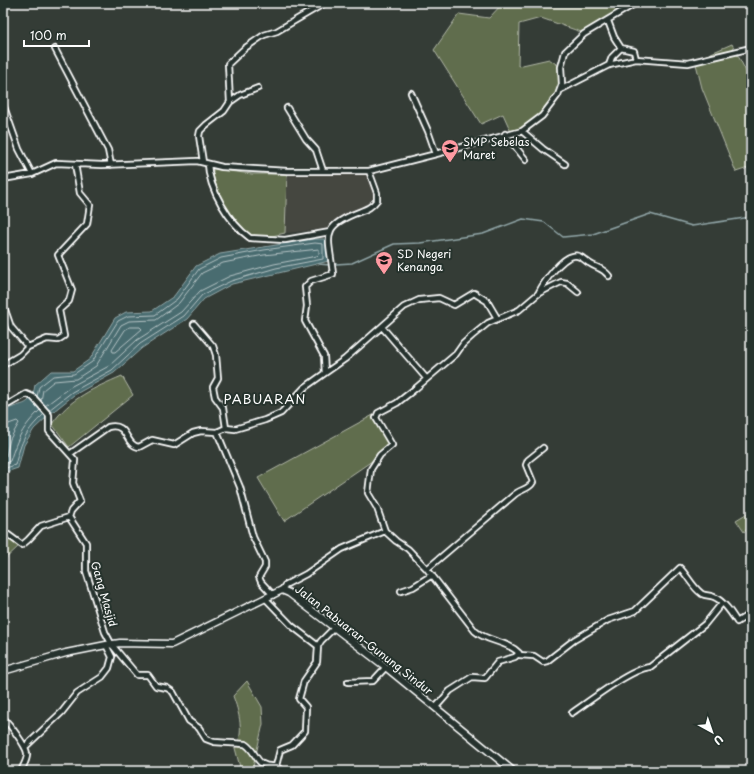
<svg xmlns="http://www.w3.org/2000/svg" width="754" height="774" font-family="'Playpen Sans',sans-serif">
<rect width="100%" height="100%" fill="#343c36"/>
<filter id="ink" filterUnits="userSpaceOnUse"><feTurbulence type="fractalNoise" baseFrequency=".025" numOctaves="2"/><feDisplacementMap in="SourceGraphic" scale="8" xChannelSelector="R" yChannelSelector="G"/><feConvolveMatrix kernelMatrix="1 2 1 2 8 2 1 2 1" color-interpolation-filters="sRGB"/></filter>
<g filter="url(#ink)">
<path fill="#444640" d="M367,172L375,196L371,204L339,218L328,229L285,233L287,174Z"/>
<path fill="#606d4e" stroke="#b0b6a6" d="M503,3H637L587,34L541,18L519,24L518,66L549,59L559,66V89L533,126L512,134L503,114L481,124L434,50L459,14L489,18Z
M732,44L751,81V167L736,172L702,88L695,60Z
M213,169L252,174H287L285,233C275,235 261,240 251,236C235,230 211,185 213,169Z
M122,376L133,395L69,447L52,424C70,398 94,388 122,376Z
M375,414L394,446L284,521L258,478Z
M751,511V527L744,532L736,520Z
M3,533L20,545L3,561Z
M247,681L262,707L263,724L253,767L255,771H241L235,748C245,734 239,712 233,696Z"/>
<path fill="#496c70" stroke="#92a7a9" d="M314,239H327L329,261L232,284L204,299L187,319L142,348L114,373L74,395L49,415L34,429L24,445L18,468L3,473V412C19,401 31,410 35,385L51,371H73L90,359L115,318L126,312L152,311L174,296L196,266L220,254Z"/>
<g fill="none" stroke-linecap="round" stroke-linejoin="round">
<path stroke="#b6c4c6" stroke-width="1" d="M130,327H140L142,329L115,352H113L112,350L125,330Z
M37,397L39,387L53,376L74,374L92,362L118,321L128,316L155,315L177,299L199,269L221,258L264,250L315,243L323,244V259L276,268L231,281L202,295L184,316L140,344L112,370L72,392L49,410
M41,401L43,390L54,381L76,379L96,366L121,325L129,321L156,320L179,303L202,273L223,263L264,255L319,249V254L317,256L274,264L230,276L200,291L181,312L137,340L109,366L70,387L45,406
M3,426L17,421L19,423L10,439L6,456L3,457
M3,464L10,461C18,437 22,428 40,410
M3,469L15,465C22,440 25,432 44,414"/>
<path stroke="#92a7a9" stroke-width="1.5" d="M319,264L329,265
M336,264L352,263L394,244L420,243L483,234L523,219L544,222L563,237L593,234L650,214L692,226L751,217"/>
<defs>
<path id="street" d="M608,21L614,37L621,48L634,51L636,59
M55,49L108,150L111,165
M609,65L612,57L621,48
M560,90L609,65L636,59L688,63L751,48
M411,93L428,131L436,154
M230,102L228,64L245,48L264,35L277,31L325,3
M3,104L19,149L32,174
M287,108L306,139L316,150L323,171
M522,131L543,149L565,164
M505,134L526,160
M203,162L199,136L200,131L206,125L224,111L230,102L240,95L258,88
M208,164C209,189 229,223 250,238L285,240L330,232
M3,179L32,174L56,163L102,165L197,161L222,167L287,171H369L436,154L522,131L542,116L558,95L562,84L561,67L565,52L584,34L636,3
M539,292C544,282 561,258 573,256C580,254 584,260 589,263C598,269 602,267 609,276
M3,304L11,327L28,347L20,355L3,365
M194,324L213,346L216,355L218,378L213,387L215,397L223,408L226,428
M382,327L426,378
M28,347L47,339L58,340L64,336L59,310L69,301L72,290L58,255L87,224L90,205L80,193L75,164
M325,373L345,359L404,307L419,300L439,298L454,305L474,293L487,301L497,318
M3,396L7,404H9L26,394L33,397L49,415V431L75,460L73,483L80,501L71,511L69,517L86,543V571L105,632L112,645L137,675H148L156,686L167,688L173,692L189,721L199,728L206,739L214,742L245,744C259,753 254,768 276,766L282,771
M217,432L240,487L253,537L265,562V567L259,577L261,582L273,595
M543,448L528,460L526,465L533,482C529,490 520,489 514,495C485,520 456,544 427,569L408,549L396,541L385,531L377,508L368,493L371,469L380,455L392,445L376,418L378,413L397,403L416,388L456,354L463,344L472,336L488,323L519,310L539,293L561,282L567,283L578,292
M71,453L108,427C129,422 124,445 139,447L152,440L174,445L193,433L201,431L217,432L226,428L235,429L265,420L281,413L304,388L325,373L324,356L305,321L307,306L305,287L311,281L333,274C329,236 319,227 359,212C367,209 372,207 377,200V193L369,171
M3,531L22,545L28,540L41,526L69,517
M427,569L475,631C487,642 508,641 519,653L515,657L498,662L485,678L472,677L450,691L436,707
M282,590L285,585L306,574L342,549L385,531
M401,591L413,587L432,575
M265,598L292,626L318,646
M519,655L534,656L543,662L547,661L574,640L608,620L635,611L680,568C688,576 692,587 702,594C706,596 710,595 714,597C724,601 732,614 737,622L751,613
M348,682L373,681L386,667
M572,713C589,701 631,669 650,667L705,624L722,603
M3,718C9,723 26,746 27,753C28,759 23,766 21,771
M25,747L62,712L77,693L102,677L109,668L112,657L106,645
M276,766L280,750L292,745L305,731L306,707L299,699L304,681L317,662L318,646L321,641L334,628"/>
<path id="secondary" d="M3,671L66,653L106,645L120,643L172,644L282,590L289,593L382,664L513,771"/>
</defs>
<use href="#street" stroke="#fff" stroke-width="8"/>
<use href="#secondary" stroke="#fff" stroke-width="9"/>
<use href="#street" stroke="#26332d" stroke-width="4.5"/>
<use href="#secondary" stroke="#26332d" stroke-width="6"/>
</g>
</g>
<defs>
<symbol id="school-pin" viewBox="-11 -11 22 30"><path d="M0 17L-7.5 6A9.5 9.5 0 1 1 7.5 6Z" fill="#ff9aa2" stroke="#26332d"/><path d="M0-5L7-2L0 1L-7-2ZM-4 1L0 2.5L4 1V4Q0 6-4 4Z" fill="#111"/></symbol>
</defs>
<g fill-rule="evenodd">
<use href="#school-pin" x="440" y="138" width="20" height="27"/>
<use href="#school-pin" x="374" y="250" width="20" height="27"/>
</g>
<g text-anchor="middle" stroke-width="4" stroke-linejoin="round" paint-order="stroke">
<g font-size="11" fill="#fff" stroke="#26332d" text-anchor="start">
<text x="463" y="146">SMP Sebelas<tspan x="463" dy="13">Maret</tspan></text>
<text x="397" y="258">SD Negeri<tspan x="397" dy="13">Kenanga</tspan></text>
</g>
<g font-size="11" fill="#fff" stroke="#26332d">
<text transform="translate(104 594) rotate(74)" y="4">Gang Masjid</text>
<text transform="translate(364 640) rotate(38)" y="4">Jalan Pabuaran–Gunung Sindur</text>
</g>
<g font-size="13" letter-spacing="1" fill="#fff" stroke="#26332d">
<text x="265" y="404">PABUARAN</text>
</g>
</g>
<rect width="754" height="774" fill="none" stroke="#26332d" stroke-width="16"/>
<rect x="8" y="8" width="738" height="758" fill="none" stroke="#fff" stroke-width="1.5" filter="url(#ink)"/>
<g transform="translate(712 732) rotate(140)" stroke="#26332d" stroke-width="3" paint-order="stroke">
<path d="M0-3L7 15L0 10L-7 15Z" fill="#ffffff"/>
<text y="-6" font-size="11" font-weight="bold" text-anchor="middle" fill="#ffffff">U</text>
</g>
<path d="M24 40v6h65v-6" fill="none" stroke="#ffffff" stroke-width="2"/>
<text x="30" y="40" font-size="12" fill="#ffffff" stroke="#26332d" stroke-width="3" paint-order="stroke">100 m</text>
</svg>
